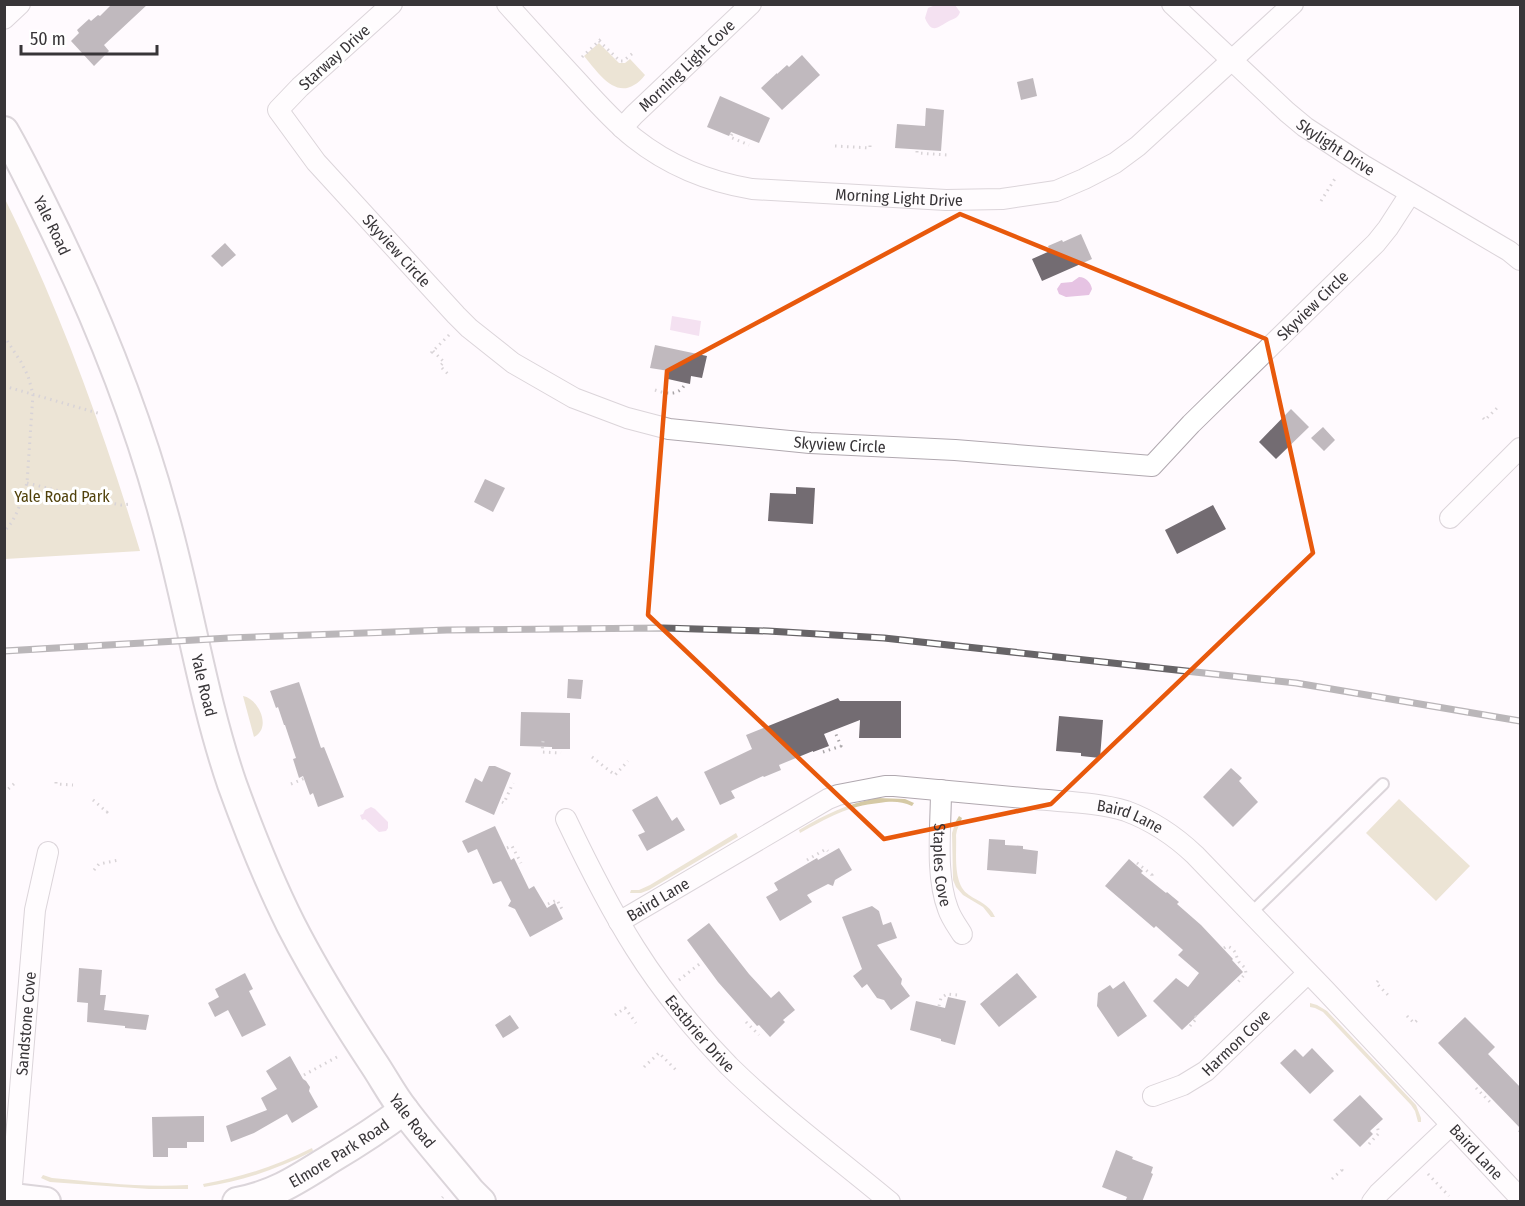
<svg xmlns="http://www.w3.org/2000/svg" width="1525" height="1206" font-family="'Fira Sans Condensed',sans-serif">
<rect width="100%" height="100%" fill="#fffafe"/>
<path fill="#d5c9a5" d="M599,43L619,63H625L630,59L645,75C642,79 638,83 634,85C614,98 596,70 584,56Z
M4,197C60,310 103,429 140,551L5,559Z
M243,696C259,699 272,728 254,737Z
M877,798L905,799L914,803L912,806C901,801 891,801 879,803C848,806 827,818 800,833L799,830C826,814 847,804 877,798Z
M1399,799L1470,866L1436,901L1366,833Z
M959,816L962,818L957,830L956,835C957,853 952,884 969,895C979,902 989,904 995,917H991L983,907L963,895L956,887L953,880L952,833L956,821Z
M736,833L738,837L649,890L641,893H630L631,890H639L650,885Z
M1310,1003L1317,1005L1327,1011L1416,1105L1421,1118V1122H1418L1415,1111L1411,1105L1323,1012L1315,1008L1310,1007Z
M312,1148L313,1151C278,1169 243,1181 204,1187L203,1184C243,1177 276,1166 312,1148Z
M43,1175L52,1178C97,1182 142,1188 188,1185V1189H149L50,1182L41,1178Z"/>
<path fill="#e6c3e3" d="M955,5L960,12C958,18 955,18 949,21C938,27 932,35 925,18L928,8L933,6Z
M1079,277C1086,277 1091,283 1092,289L1089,295L1066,297L1059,294L1057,289L1061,283L1072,282Z
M672,316L701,321L699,336L670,330Z
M371,807L375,809L388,822V828L386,831L379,832L365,819L362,820L360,815L363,814L365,810Z"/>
<path fill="#736c72" d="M112,4H148L104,45L109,51L94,66L71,41L79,33L77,30L89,19L91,21L98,15L100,16Z
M802,55L820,75L782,110L761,88L777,73V74L787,65L789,67Z
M1033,78L1037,96L1021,100L1017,82Z
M720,96L770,118L759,143L731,132L729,136L707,127Z
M926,108L944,110L941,151L895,148L897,124L925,126Z
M1081,234L1092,259L1042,281L1032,259L1050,251L1048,246L1062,240L1063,242Z
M225,243L236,255L222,267L211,256Z
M655,345L707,356L702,378L691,376L690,384L668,379L669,371L650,368Z
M1291,409L1309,427L1276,459L1259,442Z
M1323,427L1335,440L1324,451L1311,438Z
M485,479L505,488L493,512L474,502Z
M796,487L815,488L813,524L768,521L770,493L796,494Z
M1213,505L1226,529L1177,554L1165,530Z
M568,679L583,680L581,699L567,698Z
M299,682L321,748L324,747L344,797L318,807L313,793L310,795L303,776L299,778L293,759L296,758L285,725H284L278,707L276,708L270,691Z
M838,698L840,701H901V738H859L860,720L824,734L829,746L813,752V751L779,765L781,770L764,777L763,776L731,791L735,798L720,805L704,772L752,749L746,735Z
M521,712L570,713V749H552V747L520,746Z
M1059,716L1103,720L1100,758L1081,756V753L1056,751Z
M489,766H495L511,773L494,815L465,802L475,778L482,782Z
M1231,768L1242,778L1239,781L1258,802L1233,827L1203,797Z
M657,796L672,821L677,817L685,830L647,851L638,835L645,832L632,810Z
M495,826L511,860L514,858L529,889L534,886L547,908L555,903L563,919L530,937L515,909L508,906L511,901L501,881L493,884L477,849L468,853L462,841Z
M989,839L1005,840V845L1023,846V849L1038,851L1036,874L987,870Z
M839,848L852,870L835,880L833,886L828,884L807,895L812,902L780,921L766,897L778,890L774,883L817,858L818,860Z
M1129,859L1143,871L1141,873L1166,893L1167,892L1179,902L1177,904L1201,925L1233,959L1232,960L1243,972L1182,1030L1153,1001L1176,978L1188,987L1199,973L1178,955L1183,950L1156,926L1154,928L1105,886Z
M872,906L879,911L883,925L891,922L897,938L877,945L902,979L901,984L910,996L891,1010L884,1000L877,998L867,984L862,988L853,976L862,969L842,917Z
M709,923L749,974L771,998L779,991L795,1010L783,1020L785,1022L770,1037L759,1025L757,1026L718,982L687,940Z
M79,968L102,970L100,995H106L104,1010L149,1015L146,1030L125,1028V1026L87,1022L88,1003L77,1002Z
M245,973L253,989L249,991L266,1025L242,1037L228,1010L215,1017L208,1003L219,997L215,989Z
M1017,973L1037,997L999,1027L980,1004Z
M1124,981L1147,1016L1118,1037L1097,1006L1098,993L1110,985L1113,989Z
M948,997L966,1001L955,1045L941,1041V1039L910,1030L916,1001L945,1008Z
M510,1015L519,1028L503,1038L495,1025Z
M1465,1017L1495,1047L1488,1054L1521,1088V1129L1438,1043Z
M1312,1048L1334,1071L1310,1094L1280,1063L1295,1049L1303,1057Z
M290,1056L303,1079L306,1081L310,1087L309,1091L318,1107L292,1123L287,1114L254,1133L231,1142L226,1126L267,1110L261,1098L277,1089L266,1071Z
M1360,1095L1383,1119L1370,1131L1373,1134L1360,1147L1333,1120Z
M204,1116V1142H187V1148H168V1157H153L152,1117Z
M1116,1150L1133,1157L1132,1159L1153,1167L1151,1173L1153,1174L1142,1202H1125L1127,1197L1102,1187Z"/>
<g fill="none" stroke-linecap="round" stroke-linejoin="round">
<defs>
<path id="lane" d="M1251,913L1383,784"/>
<g id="street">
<path id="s1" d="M392,4L300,87L278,110L316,162L456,315L469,328L513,363L574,398L627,418L669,429L810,443L955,450L1152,466L1191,424L1376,243L1388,228L1410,194"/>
<path id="s2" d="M507,4C531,31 555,57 579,83C596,102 614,122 634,138C668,165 710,182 752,189L946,200L1002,199L1056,191L1084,179L1115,163L1138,146L1293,4"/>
<path id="s3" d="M1172,4L1287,112L1305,127L1363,165L1509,251L1520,260"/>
<path d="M4,19L20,4"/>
<path id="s4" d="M622,128L634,115L751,4"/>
<path d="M1450,518L1520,448"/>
<path id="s5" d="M941,790C941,827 935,875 948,909C951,918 957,926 962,934"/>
<path id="s6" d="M566,819C587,863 609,907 635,948C662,991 694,1030 729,1066C779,1115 836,1157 890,1202"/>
<path id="s7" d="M619,922L828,799L838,795L885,786H894C941,790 988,795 1035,799C1065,802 1097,802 1126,811C1153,821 1175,836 1195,855L1325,990L1520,1198"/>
<path id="s8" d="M1153,1096L1183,1085L1206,1071L1308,973"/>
<path id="s9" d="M11,1197L35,910L48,852"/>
<path d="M1372,1202L1379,1193L1451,1125"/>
</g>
<g id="secondary">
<path id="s10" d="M4,131C18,155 30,180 42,204C92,304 135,409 164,516C189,605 202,696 232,784C249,831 268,879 291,925C315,972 343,1017 372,1061C383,1077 392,1095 404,1110C425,1138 449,1165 471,1192L481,1202"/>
<path d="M4,1197L46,1202"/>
<path id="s11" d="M237,1202C275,1195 298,1179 330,1159C355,1144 380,1128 404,1110"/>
</g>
</defs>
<use href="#lane" stroke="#b0a8af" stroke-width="14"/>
<use href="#street" stroke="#b0a8af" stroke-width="22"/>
<use href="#secondary" stroke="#b0a8af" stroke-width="32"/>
<path stroke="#a9a5a8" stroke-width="3" stroke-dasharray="1.5 4.5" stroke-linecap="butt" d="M599,41L620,61H623L633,53
M582,57L601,39
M732,134L730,137L749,145
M835,146L870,148V143
M917,151V153L948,155
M1321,201L1336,177
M4,336L21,362L28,376L33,394L27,483L18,510L12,522L4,532
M433,351L444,362L440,366L448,374
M431,353L450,334
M4,386L101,414
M655,390C666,394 679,396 685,384
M1483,418L1485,420L1499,406
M27,483L100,501L121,505L130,504
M543,741L542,752L561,753
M823,752L841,746L835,732
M592,757L615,775L628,761
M56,782V784L73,785
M291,784L305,778
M4,793L17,781
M93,800L107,812L108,810
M502,802L504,803L513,783
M507,848L512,846L521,863
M807,860L826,849L828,851
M1137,863L1152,875L1150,878
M94,870L99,864L119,860
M548,904L557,900L562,909
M1224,948L1227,946C1237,950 1235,955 1239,962C1241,964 1243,966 1245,968L1246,973L1238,982
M679,980L702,962
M1378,981L1376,983L1390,997
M939,1006L941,998L947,994L957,995
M615,1015L625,1008L636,1023
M1407,1016L1414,1023L1420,1018
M746,1022L759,1035
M1190,1026L1197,1018L1193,1014
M644,1067L659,1053L677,1071
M304,1075L337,1057
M1476,1088L1490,1102L1491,1101
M1520,1131L1519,1133L1520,1135
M1369,1144L1379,1133L1377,1126
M1428,1174L1449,1196
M1332,1179L1342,1170L1340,1169
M438,1202L443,1197
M1318,1202L1319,1200"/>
<use href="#lane" stroke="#fff" stroke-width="10"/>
<use href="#street" stroke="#fff" stroke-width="20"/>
<use href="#secondary" stroke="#fff" stroke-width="28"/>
<defs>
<path id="rail" d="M4,651L229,638L447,630L663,628L768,631L884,638L1296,683L1520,721"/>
</defs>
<use href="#rail" stroke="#676467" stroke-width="7"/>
<use href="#rail" stroke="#fff" stroke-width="4.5" stroke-dasharray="14" stroke-linecap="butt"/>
</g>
<path d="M0 0H1525V1206H0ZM960,214L1266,339L1313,553L1051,804L884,839L648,615L667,371Z" fill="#fffafe" fill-opacity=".55" fill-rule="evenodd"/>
<path fill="none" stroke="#e8590c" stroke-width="4.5" stroke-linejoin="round" d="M960,214L1266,339L1313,553L1051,804L884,839L648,615L667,371Z"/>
<g text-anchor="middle" stroke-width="6" stroke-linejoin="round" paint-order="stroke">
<g font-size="16" fill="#383538" stroke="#fff">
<text transform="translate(334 57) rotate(-42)" y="6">Starway Drive</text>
<text dy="6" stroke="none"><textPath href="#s4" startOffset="90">Morning Light Cove</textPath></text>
<text dy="6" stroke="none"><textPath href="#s3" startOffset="218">Skylight Drive</textPath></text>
<text dy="6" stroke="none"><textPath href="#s2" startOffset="462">Morning Light Drive</textPath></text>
<text dy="6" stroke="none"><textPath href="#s10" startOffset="106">Yale Road</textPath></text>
<text dy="6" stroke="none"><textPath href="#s1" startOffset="340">Skyview Circle</textPath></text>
<text dy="6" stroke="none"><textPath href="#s1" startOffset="1384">Skyview Circle</textPath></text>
<text dy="6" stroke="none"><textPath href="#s1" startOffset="844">Skyview Circle</textPath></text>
<text dy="6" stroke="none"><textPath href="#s10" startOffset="592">Yale Road</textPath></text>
<text dy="6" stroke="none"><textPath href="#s7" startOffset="549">Baird Lane</textPath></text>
<text dy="6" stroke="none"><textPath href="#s5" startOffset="75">Staples Cove</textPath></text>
<text dy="6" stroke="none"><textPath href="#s7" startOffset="45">Baird Lane</textPath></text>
<text dy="6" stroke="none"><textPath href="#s9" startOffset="174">Sandstone Cove</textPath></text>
<text dy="6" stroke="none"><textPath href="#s6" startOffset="254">Eastbrier Drive</textPath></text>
<text dy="6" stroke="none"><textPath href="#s8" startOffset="100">Harmon Cove</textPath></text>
<text dy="6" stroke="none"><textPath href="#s10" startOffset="1078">Yale Road</textPath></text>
<text dy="6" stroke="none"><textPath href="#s11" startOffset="114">Elmore Park Road</textPath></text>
<text dy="6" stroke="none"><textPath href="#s7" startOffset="1035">Baird Lane</textPath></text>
</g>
<g font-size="16" fill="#51420c" stroke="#fff">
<text x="62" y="502">Yale Road Park</text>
</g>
</g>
<rect width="1525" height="1206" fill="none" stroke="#383538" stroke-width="12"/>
<path d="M21 45v9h136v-9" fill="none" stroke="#383538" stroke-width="3"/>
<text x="30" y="45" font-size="18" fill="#383538" stroke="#ffffff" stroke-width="4.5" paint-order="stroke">50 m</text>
</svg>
